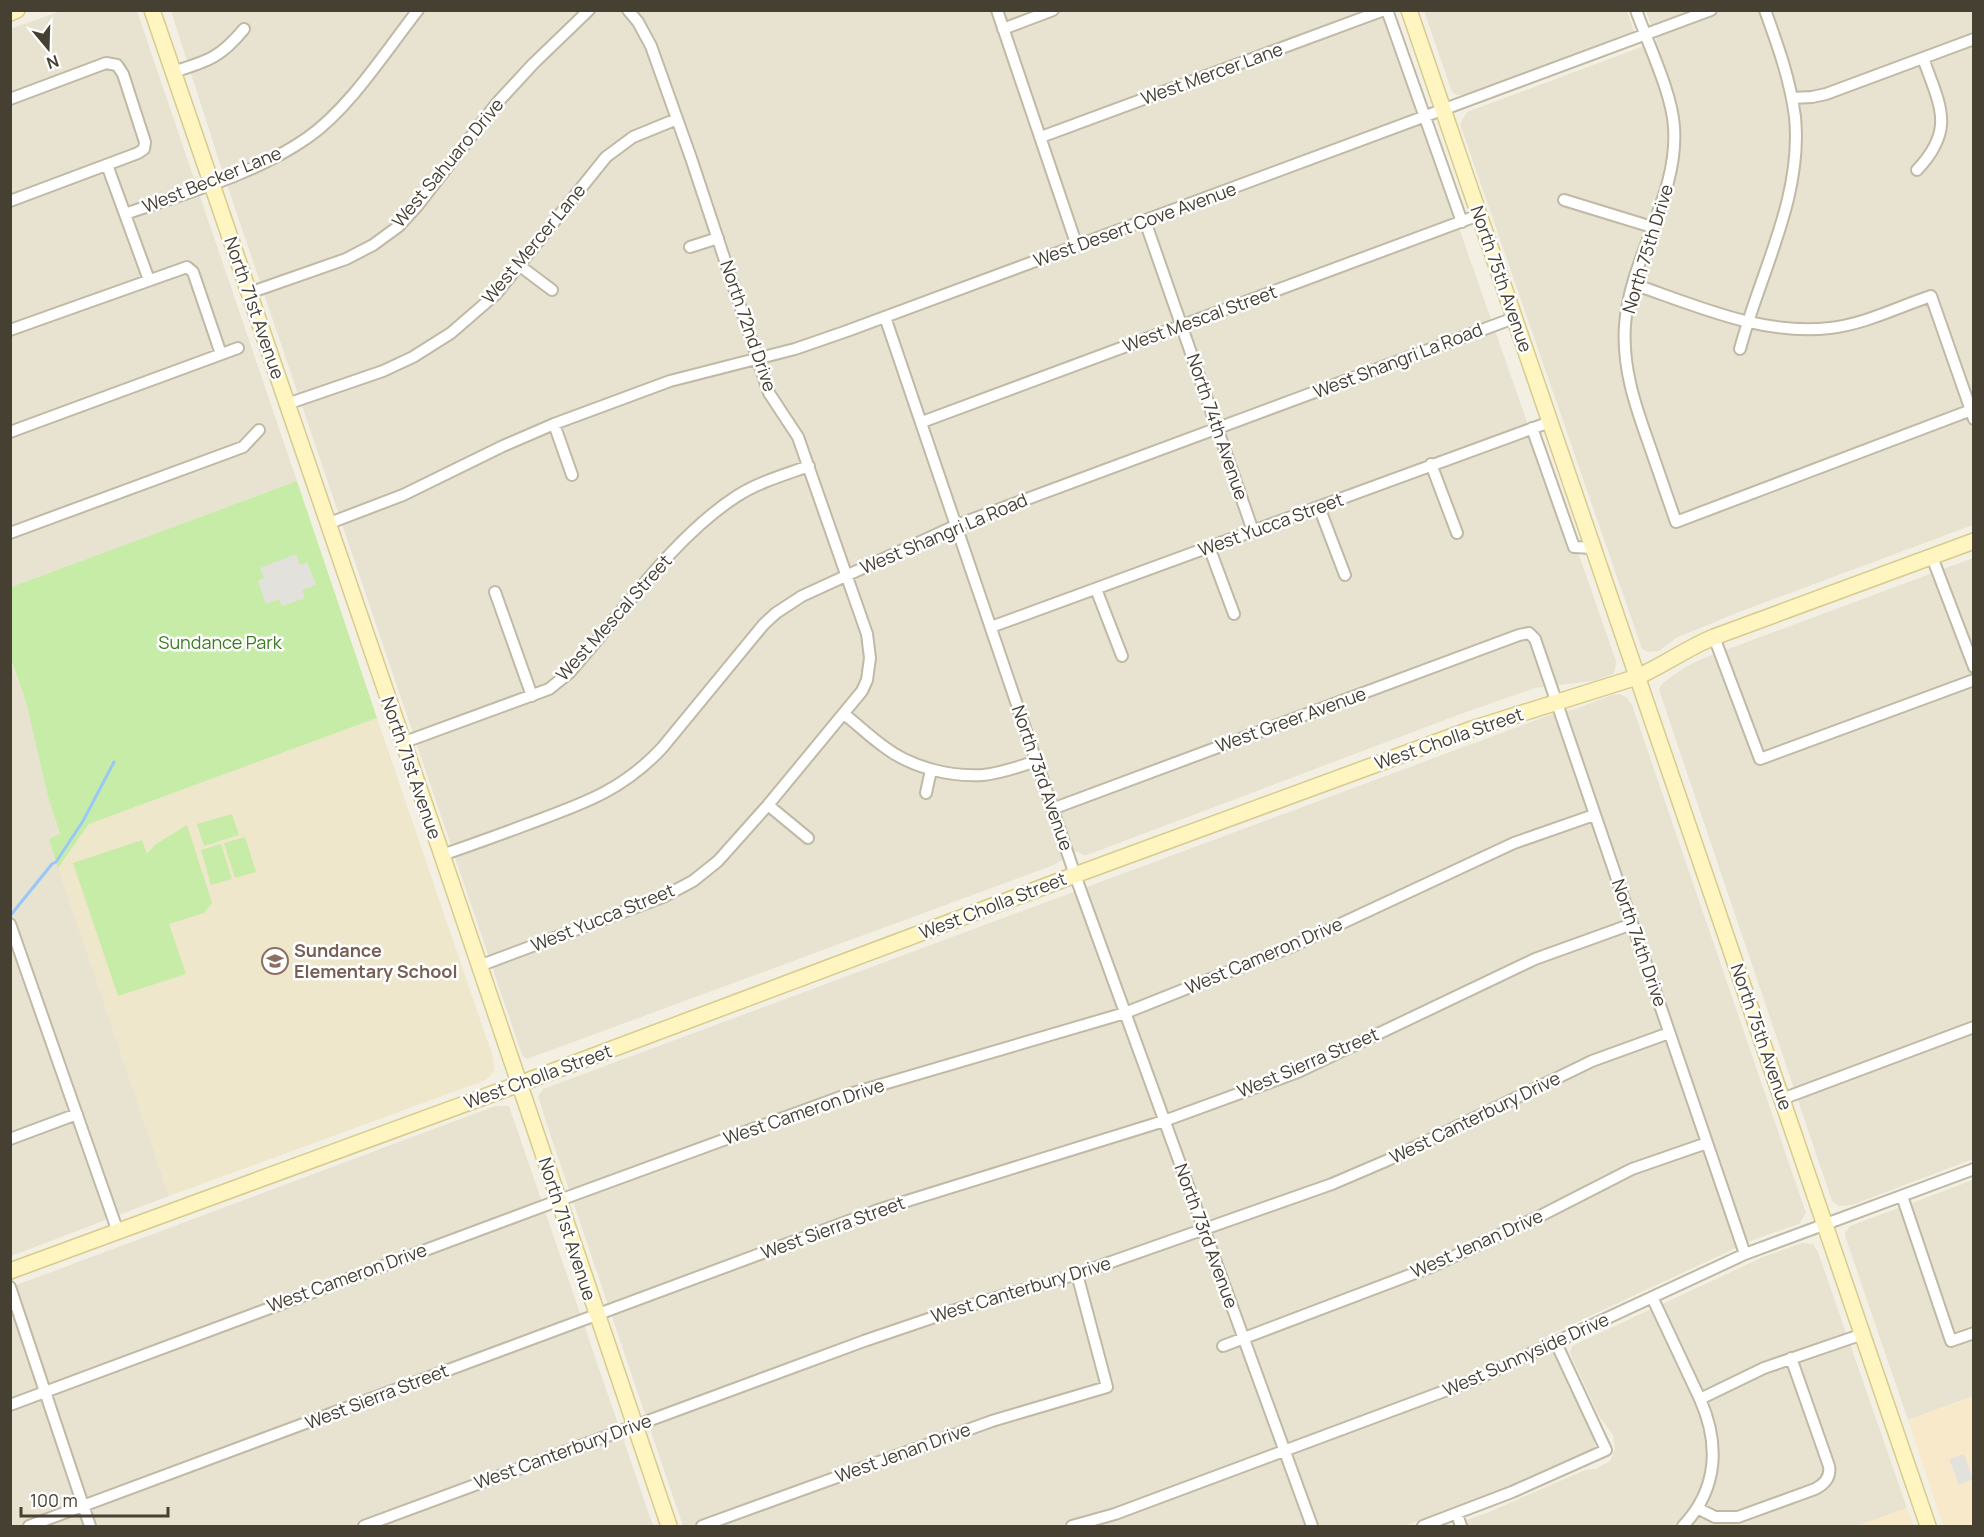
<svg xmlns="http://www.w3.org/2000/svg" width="1984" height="1537" font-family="Manrope,sans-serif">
<rect width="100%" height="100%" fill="#f3f0e3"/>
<path fill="#e8e2d0" d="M61,11H137L297,481L11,587L10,29Z
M171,11H1383L1573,553L1578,552L1616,661L1615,670L1613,674L1593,681L1535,688L1466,712L1087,855H1083L1077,851L1054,865L527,1059L522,1055L221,167Z
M1424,11H1627L1634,31L1462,95H1457L1452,92Z
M1646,11H1973V525L1739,612L1676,638L1659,651L1649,652L1642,649L1460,124L1467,112L1657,41Z
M1973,558V1159L1852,1205L1839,1206L1832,1201L1659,690L1661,685L1672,676L1689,665L1704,658Z
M10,660L26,702L48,797L60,835L49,839L169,1196L11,1256Z
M1620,694L1627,698L1632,705L1806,1213L1799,1224L1753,1240L1545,1337L1594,1440L1595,1446L1592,1450L1520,1484L1404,1526H683L547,1125L538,1096L543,1089L1547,716L1575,709L1612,695Z
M495,1106H509L653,1526H11V1287Z
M1973,1180V1396L1908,1420L1845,1236V1233L1850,1226Z
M1802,1243L1813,1244L1818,1252L1907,1508L1857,1526H1450L1489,1512L1585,1470L1596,1469L1610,1461L1615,1449L1613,1435L1599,1416L1572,1358L1570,1353L1572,1346L1763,1257Z"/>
<path fill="#f8e9cb" d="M1973,1396V1526H1943L1908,1420Z
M1907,1508L1914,1526H1857Z"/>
<path fill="#eee7cb" d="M377,718L492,1054L495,1071L486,1080L169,1196L58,868L89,824Z"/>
<path fill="#c7eca7" d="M297,481L377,718L89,824L58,868L49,839L60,834L48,797L26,702L11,660V587Z
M232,814L239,835L204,846L197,824Z
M187,825L212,903L204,913L169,924L186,974L118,996L73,863L142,840L147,854L156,844Z
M245,837L256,872L235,878L224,843Z
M221,844L232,879L211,885L201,850Z"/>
<path fill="#e3e1dc" d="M296,554L300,565L307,562L316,585L302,590L305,598L282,606L279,599L266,604L258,581L264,578L260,568Z
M1964,1454L1973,1479L1959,1485L1949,1459Z"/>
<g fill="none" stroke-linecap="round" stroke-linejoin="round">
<path stroke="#98c8f7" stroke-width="3" d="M10,916L52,864L56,862L83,821L114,762"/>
<defs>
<path id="street" d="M997,10L1077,246
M1387,10L1462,222
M1636,10C1648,44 1672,93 1674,127C1679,196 1630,256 1625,325C1622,367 1635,405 1649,444C1658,470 1667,496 1676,522L1974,409
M1003,29L1053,10
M173,72C208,61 220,58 244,29
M1792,98L1812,97L1826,94L1974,39
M10,99L106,63L117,65L123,74L145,142L144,149L138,153L10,201
M1041,137L1384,10
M107,165L149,280
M1917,170C1956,129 1940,106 1923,58
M1564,200L1652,227
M125,214C185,193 254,175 307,138C350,108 385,52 418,10
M1145,221L1253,531
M690,247L718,238
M520,266L552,290
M1633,284C1695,305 1762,336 1830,328C1865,324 1898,307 1931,296L1974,419
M249,293L346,259L373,245L399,226L418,205L497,103L533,64L589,10
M885,317L1075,875L1312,1526
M10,330L187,267L193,272L221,354
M1740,349C1760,273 1803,197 1795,117C1790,79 1778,46 1765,10
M287,404L383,371L413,357L451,333L496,294L606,157L633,137L677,119
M922,422L1479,215
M554,424L572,475
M1532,428L1574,547L1593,548
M10,432L238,348
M1431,464L1457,533
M1319,507L1345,575
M327,524L403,495L503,446L554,424L670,381L795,349L847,331L1711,10
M10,533L243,447L259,430
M1209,547L1234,614
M1932,557L1974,667
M1096,589L1122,656
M495,592L532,696
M991,627L1550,422
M1714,637L1760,759L1974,680
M844,714C857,724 869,736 883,746C910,767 949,777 983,775C1001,773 1019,767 1036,761
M402,743L549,689L569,673C621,615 672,538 737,496C759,482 784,475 809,466
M926,793L931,770
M768,805L808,838
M1052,809L1519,635L1529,633L1535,639L1745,1254
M442,855C471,845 499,835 528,824C582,804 622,791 662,748L764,624L776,613L802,596L957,525L1514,318
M10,924L118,1232
M479,966L663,897L693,881L718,861L768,805L862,691L867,680L870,658L867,634L798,437L769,393L691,158L651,46L638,22L628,10
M1782,1099L1974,1027
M10,1139L77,1114
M1902,1196L1951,1341L1974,1333
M10,1287L90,1526
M1652,1297L1700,1399C1720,1444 1718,1489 1683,1526
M1223,1346L1431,1267L1540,1216L1632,1169L1707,1143
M1700,1399L1764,1368L1863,1334
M10,1405L557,1201L846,1095L1125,1013L1293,946L1514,843L1594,815
M1697,1508L1715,1517H1738L1815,1489C1825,1484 1831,1477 1829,1466L1791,1358
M1457,1514L1461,1526
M29,1526L878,1210L1164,1121L1298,1072L1535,959L1632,924
M364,1526L864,1341L955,1310L1077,1274L1332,1184L1388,1160L1592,1061L1669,1033
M702,1526L992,1421L1107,1387L1077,1274
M1072,1526L1115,1514L1474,1380L1745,1254L1974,1169
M1423,1526L1512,1492L1606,1450L1556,1343"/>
<path id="secondary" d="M152,10L442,855L669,1526
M1409,10L1928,1526
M10,13L17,10
M10,1271L519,1084L1075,875L1472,729L1637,677C1664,665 1687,648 1714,637L1974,541"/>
</defs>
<use href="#street" stroke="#bfb9a5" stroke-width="14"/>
<use href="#secondary" stroke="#d7cb8e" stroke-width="18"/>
<use href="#street" stroke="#fff" stroke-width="10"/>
<use href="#secondary" stroke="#fff5c1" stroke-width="15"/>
</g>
<defs>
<symbol id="school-ring" viewBox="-11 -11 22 22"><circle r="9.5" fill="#fff" stroke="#8d6e63" stroke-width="1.5"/><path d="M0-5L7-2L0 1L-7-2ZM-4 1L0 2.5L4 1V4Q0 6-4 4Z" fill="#8d6e63"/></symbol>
</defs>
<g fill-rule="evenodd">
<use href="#school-ring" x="260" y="946" width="30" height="30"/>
</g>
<g text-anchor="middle" stroke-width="5" stroke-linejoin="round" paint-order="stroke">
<g font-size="18" fill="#464033" stroke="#fff">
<text transform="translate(1212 74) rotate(-20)" y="6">West Mercer Lane</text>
<text transform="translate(448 163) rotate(-50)" y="6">West Sahuaro Drive</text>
<text transform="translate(212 180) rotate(-22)" y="6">West Becker Lane</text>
<text transform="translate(1135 225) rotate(-20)" y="6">West Desert Cove Avenue</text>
<text transform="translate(534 244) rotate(-50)" y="6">West Mercer Lane</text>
<text transform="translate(1648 249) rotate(-73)" y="6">North 75th Drive</text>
<text transform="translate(1501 279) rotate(71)" y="6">North 75th Avenue</text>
<text transform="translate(254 308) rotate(71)" y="6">North 71st Avenue</text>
<text transform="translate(1200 319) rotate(-20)" y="6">West Mescal Street</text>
<text transform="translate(748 326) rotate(71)" y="6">North 72nd Drive</text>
<text transform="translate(1398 361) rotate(-21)" y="6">West Shangri La Road</text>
<text transform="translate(1217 427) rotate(71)" y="6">North 74th Avenue</text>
<text transform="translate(1271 525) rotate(-20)" y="6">West Yucca Street</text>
<text transform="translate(944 534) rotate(-23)" y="6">West Shangri La Road</text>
<text transform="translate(614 618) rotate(-48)" y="6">West Mescal Street</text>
<text transform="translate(1291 720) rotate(-20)" y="6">West Greer Avenue</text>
<text transform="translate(1449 739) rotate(-19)" y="6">West Cholla Street</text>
<text transform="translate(411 768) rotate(71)" y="6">North 71st Avenue</text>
<text transform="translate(1042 778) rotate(71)" y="6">North 73rd Avenue</text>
<text transform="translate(993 906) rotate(-21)" y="6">West Cholla Street</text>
<text transform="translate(603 918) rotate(-22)" y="6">West Yucca Street</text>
<text transform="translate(1639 943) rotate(71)" y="6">North 74th Drive</text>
<text transform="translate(1264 956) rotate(-23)" y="6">West Cameron Drive</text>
<text transform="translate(1761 1037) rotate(71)" y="6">North 75th Avenue</text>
<text transform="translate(1308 1063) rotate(-23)" y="6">West Sierra Street</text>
<text transform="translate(538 1077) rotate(-20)" y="6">West Cholla Street</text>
<text transform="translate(804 1112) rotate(-19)" y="6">West Cameron Drive</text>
<text transform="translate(1475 1118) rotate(-26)" y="6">West Canterbury Drive</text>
<text transform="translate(833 1228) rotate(-20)" y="6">West Sierra Street</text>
<text transform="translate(567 1229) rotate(72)" y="6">North 71st Avenue</text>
<text transform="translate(1206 1236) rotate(70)" y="6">North 73rd Avenue</text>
<text transform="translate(1477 1244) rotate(-24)" y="6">West Jenan Drive</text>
<text transform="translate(347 1278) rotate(-20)" y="6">West Cameron Drive</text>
<text transform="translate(1021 1290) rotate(-17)" y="6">West Canterbury Drive</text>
<text transform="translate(1526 1355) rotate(-24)" y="6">West Sunnyside Drive</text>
<text transform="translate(377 1397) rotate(-21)" y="6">West Sierra Street</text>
<text transform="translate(563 1452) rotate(-20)" y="6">West Canterbury Drive</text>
<text transform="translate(903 1453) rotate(-20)" y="6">West Jenan Drive</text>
</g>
<g font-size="18" fill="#3b7c21" stroke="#fff">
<text x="220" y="649">Sundance Park</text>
</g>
<g font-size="18" font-weight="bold" fill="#785e54" stroke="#fff" text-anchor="start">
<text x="294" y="957">Sundance<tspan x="294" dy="21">Elementary School</tspan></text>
</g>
</g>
<rect width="1984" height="1537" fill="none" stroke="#464033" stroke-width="24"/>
<g transform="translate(48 48) rotate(161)" stroke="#ffffff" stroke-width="4.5" paint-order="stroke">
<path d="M0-4.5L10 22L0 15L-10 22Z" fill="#464033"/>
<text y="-9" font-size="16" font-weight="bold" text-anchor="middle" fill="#464033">N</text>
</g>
<path d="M21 1507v9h147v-9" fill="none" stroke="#464033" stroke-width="3"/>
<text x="30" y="1507" font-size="18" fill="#464033" stroke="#ffffff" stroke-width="4.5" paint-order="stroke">100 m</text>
</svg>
